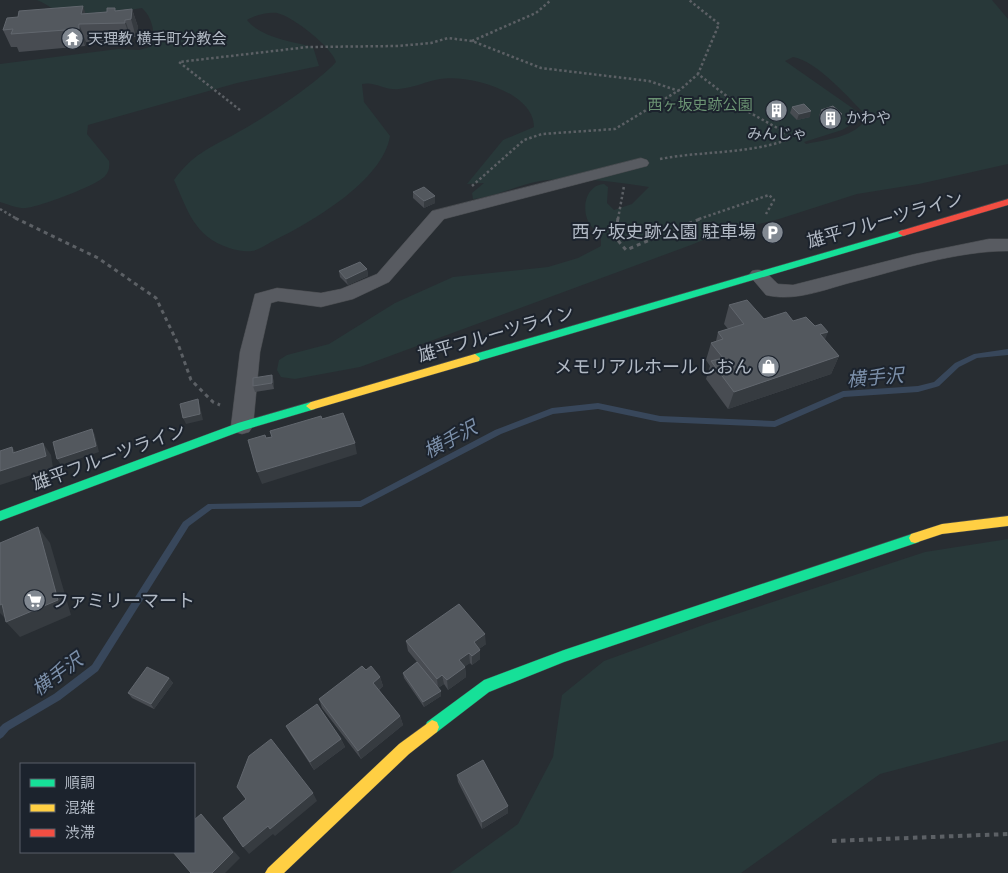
<svg xmlns="http://www.w3.org/2000/svg" width="1008" height="873" font-family="Karla,'Noto Sans JP',sans-serif">
<rect width="100%" height="100%" fill="#282d32"/>
<path fill="#283839" fill-rule="evenodd" d="M37,0H992L1008,19V164L919,184L857,194L779,219L718,234L691,245L360,367L295,379L281,377L277,370L279,360L287,355L329,344L395,303L453,277L548,267L578,258L601,246V235C598,232 594,230 592,227C580,214 584,185 604,184L608,187L607,203L614,210L632,204L649,187C613,182 576,176 540,181C517,185 496,197 473,199L472,193L484,183L467,184L503,140L534,127C534,92 469,74 440,79C427,81 413,88 399,89C386,91 375,81 362,84L364,102L390,136C383,181 310,223 273,241C267,244 259,250 252,251C246,252 235,250 229,248C194,236 188,211 174,180C193,154 208,149 235,134C263,119 316,84 336,62C332,47 292,16 277,13C268,12 255,15 247,20C261,38 292,41 313,47L319,66L237,83L88,125L87,134L109,161C110,166 109,172 105,176C98,185 39,207 26,208C19,209 10,205 3,203L0,202V64L118,49L139,50L150,47C157,35 152,17 142,8C124,10 89,23 74,19C58,16 51,5 37,0ZM793,57C819,62 849,99 868,117C854,138 828,139 806,144L804,142L842,130L858,121V112L785,61Z
M1008,539V740L880,774L741,873H450L518,824L553,757L562,695L604,661L706,624L925,552Z"/>
<g fill="none" stroke-linecap="round" stroke-linejoin="round">
<path fill="#38475b" fill-rule="evenodd" d="M1008,349V355L977,358L959,367L939,386L936,387L918,392L844,397L775,427L660,422L598,409L553,414L501,434L361,507L212,509L189,526L98,671L60,700L9,730L3,737L0,739V727L3,724L54,694L92,665L183,522L208,504L360,501L495,430L552,408L598,403L660,416L774,421L843,391L918,386L934,382L955,363L974,354Z"/>
<defs>
<path id="street" d="M641,158L647,160L649,163L647,166L444,219L389,282L353,299L321,307L278,301L271,303L260,352L253,426L249,432L242,434L235,432L231,426L240,352L255,294L277,288L321,293L341,289L377,274L432,211Z
M989,239H1008V251C955,251 900,270 849,283C823,290 794,302 766,295L749,275L752,271C764,267 769,276 778,284L793,285L915,254Z"/>
<path id="fast" d="M903,230L906,231V235L475,362L470,358L475,354Z
M311,402L316,406L315,409L244,430L0,521V511L238,423Z
M915,533L919,534L921,538L919,542L564,662L489,692L437,732L432,734L427,732L425,727L427,722L484,680L564,650Z"/>
<path id="slow" d="M475,354L480,358L479,361L311,410L306,406L311,402Z
M1008,516V526L942,534L915,543L911,542L909,538L911,534L942,524Z
M432,720L437,722L439,727L437,732L409,754L284,873H265L268,868L399,744Z"/>
<path id="jam" d="M1008,199V205L903,236L898,233L900,231Z"/>
</defs>
<use href="#street" stroke="#46494d" stroke-width="1"/>
<use href="#fast" stroke="#46494d" stroke-width="1"/>
<use href="#slow" stroke="#46494d" stroke-width="1"/>
<use href="#jam" stroke="#46494d" stroke-width="1"/>
<path stroke="#5c6065" stroke-width="2.5" stroke-dasharray="2.5 2.5" stroke-linecap="butt" d="M472,41L536,13L551,0
M240,110L179,62L308,47L398,46L431,43L448,38L472,41L541,68L649,81L679,91
M660,159C702,151 747,154 787,140L781,130L745,110L698,74L719,24L689,0
M472,186L524,140L542,134L615,129L681,89L698,74
M0,209L17,219
M618,219L624,186
M699,219L769,195L774,200L766,214"/>
<path stroke="#5c6065" stroke-width="3" stroke-dasharray="4 4" stroke-linecap="butt" d="M15,218L98,258L156,298L178,344L191,380L213,402L220,405
M618,218L615,237L626,250L702,218"/>
<path stroke="#5c6065" stroke-width="4" stroke-dasharray="4.5 4.5" stroke-linecap="butt" d="M832,841L1008,834"/>
<use href="#street" fill="#585b61" fill-rule="evenodd"/>
<use href="#fast" fill="#16e098" fill-rule="evenodd"/>
<use href="#slow" fill="#ffcf43" fill-rule="evenodd"/>
<use href="#jam" fill="#f24e42" fill-rule="evenodd"/>
</g>
<path fill="#484c52" d="M132,9L138,27L136,37H131V40L86,42L85,46L19,52L17,47H11L3,30L85,14Z
M773,103L784,106L783,113H772L771,110Z
M792,107L810,117L797,120L790,113Z
M821,110L840,120L829,124L819,116Z
M413,192L435,203L424,208L413,198Z
M367,269L368,276L348,285L340,277L339,271Z
M729,305L764,319L793,321L825,340L839,356L831,374L728,409L706,379L710,366L706,360L711,343L716,341L718,332L728,329L724,324Z
M274,381V389L255,392L253,386Z
M406,641L486,644L479,649L480,659L472,665L470,663L465,666L466,677L448,690L444,684L438,688L441,691V696L424,707L404,678L403,673L417,662L408,651Z
M366,670L380,677L383,686L379,690L400,716L403,725L361,759L322,708L319,699Z
M169,678L173,683L154,709L132,698L128,693Z
M286,726L341,739L345,747L314,770L291,735Z
M457,775L508,813L482,829L458,782Z"/>
<path fill="#363b40" d="M83,6L89,24L81,14Z
M132,9L138,27L136,37L131,19Z
M125,20L131,37V40L125,23Z
M79,24L86,42L85,46L79,29Z
M811,111L810,117L797,120L799,114Z
M842,114L840,120L829,124L831,117Z
M435,196V203L424,208V201Z
M367,269L368,276L348,285L346,279Z
M828,332L821,350L820,334Z
M839,356L831,374L728,409L734,392Z
M272,375L274,381V389L272,383Z
M198,399L200,406L203,420L186,424L183,418Z
M92,429L95,435L99,452L61,465L57,459Z
M43,443L51,455L53,468L0,485V471L13,453L12,447L20,458Z
M355,443L357,454L262,484L257,472Z
M38,527L50,543L71,615L20,637L6,622L8,621L0,613V605Z
M485,634L486,644L475,652L474,642Z
M480,650V659L472,665V656Z
M469,653L470,663L460,670L459,660Z
M465,667L466,677L448,690L447,680Z
M442,675L444,684L438,688L437,679Z
M380,677L383,686L375,692L373,683Z
M169,678L173,683L154,709L151,704Z
M441,691V696L424,707L423,702Z
M400,716L403,725L361,759L358,751Z
M341,739L345,747L314,770L310,762Z
M313,793L317,801L275,836L273,834L249,854L243,847L268,826Z
M508,806V813L482,829V822Z
M201,814L240,858L225,873H212Z"/>
<path fill="#53585e" stroke="#62676e" d="M83,6L81,14L107,12V8H115V11L132,9L131,19L125,20V23L79,24V29L11,34L13,29L3,30L7,18L18,17L19,11Z
M773,103H783L784,106H773Z
M804,104L811,111L799,114L792,107Z
M833,106L842,114L831,117L821,110Z
M424,187L435,196L424,201L413,192Z
M360,262L367,269L346,279L339,271Z
M747,300L764,319L786,312L793,321L806,317L815,326L821,324L828,332L820,334L839,356L734,392L711,361L723,358L711,343L723,339L718,332L744,324L729,305Z
M272,375V383L253,386V378Z
M198,399L200,414L183,418L180,404Z
M343,413L355,443L257,472L248,440L265,435L266,438L272,437L270,431L321,416L322,419Z
M92,429L96,446L57,459L53,442Z
M43,443L46,456L0,471V451L12,447L13,453Z
M38,527L58,600L6,622L2,604L0,605V543Z
M459,604L485,634L474,642L480,650L472,656L469,653L459,660L465,667L447,680L442,675L437,679L406,641Z
M417,662L441,691L423,702L403,673Z
M362,666L366,670L371,666L380,677L373,683L400,716L358,751L319,699Z
M147,667L169,678L151,704L128,693Z
M317,704L341,739L310,762L286,726Z
M271,739L313,793L270,829L268,826L243,847L223,818L246,799L237,787L249,756Z
M483,760L508,806L482,822L457,775Z
M201,814L233,852L212,873H191L173,852H194V820Z"/>
<defs>
<symbol id="temple-disc" viewBox="-11 -11 22 22"><circle r="9.5" fill="#818891" stroke="#1c232d"/><path d="M0-6L5-2H3V0L6.5 2.5H4V6H1.5V3h-3V6H-4V2.5H-6.5L-3 0V-2H-5Z" fill="#fff"/></symbol>
<symbol id="building-disc" viewBox="-11 -11 22 22"><circle r="9.5" fill="#818891" stroke="#1c232d"/><path d="M-4-6H4V6H1V3H-1V6H-4ZM-2.5-4.3h1.7v1.8h-1.7ZM.8-4.3h1.7v1.8H.8ZM-2.5-1h1.7V.8h-1.7ZM.8-1h1.7V.8H.8Z" fill="#fff"/></symbol>
<symbol id="parking-disc" viewBox="-11 -11 22 22"><circle r="9.5" fill="#818891" stroke="#1c232d"/><path d="M-3.5-5.5H1a3.5 3.5 0 0 1 0 7H-1V5.5H-3.5ZM-1-3.4V-.6H.8a1.4 1.4 0 0 0 0-2.8Z" fill="#fff"/></symbol>
<symbol id="shop-disc" viewBox="-11 -11 22 22"><circle r="9.5" fill="#818891" stroke="#1c232d"/><path d="M-5-2.5h2.3a2.7 3.5 0 0 1 5.4 0H5L5.5 6h-11ZM-1.5-2.5h3a1.5 2.3 0 0 0-3 0Z" fill="#fff"/></symbol>
<symbol id="supermarket-disc" viewBox="-11 -11 22 22"><circle r="9.5" fill="#818891" stroke="#1c232d"/><path d="M-6-5.5h2.5l.6 2H6L4.5 2H-2.5L-4.4-4H-6ZM-1.5 3.2a1.3 1.3 0 1 0 .1 0ZM3 3.2a1.3 1.3 0 1 0 .1 0Z" fill="#fff"/></symbol>
</defs>
<g fill-rule="evenodd">
<use href="#temple-disc" x="60" y="26" width="25" height="25"/>
<use href="#building-disc" x="764" y="98" width="25" height="25"/>
<use href="#building-disc" x="818" y="106" width="25" height="25"/>
<use href="#parking-disc" x="760" y="220" width="25" height="25"/>
<use href="#shop-disc" x="756" y="354" width="25" height="25"/>
<use href="#supermarket-disc" x="22" y="588" width="25" height="25"/>
</g>
<g text-anchor="middle" stroke-width="4" stroke-linejoin="round" paint-order="stroke">
<g font-size="15" fill="#b1b9c4" stroke="#1c232d" text-anchor="start">
<text x="88" y="44">天理教 横手町分教会</text>
<text x="846" y="123">かわや</text>
<text x="777" y="139" text-anchor="middle">みんじゃ</text>
</g>
<g font-size="15" fill="#6b9373" stroke="#1c232d">
<text x="700" y="110">西ヶ坂史跡公園</text>
</g>
<g font-size="18" fill="#b1b9c4" stroke="#1c232d">
<text transform="translate(885 220) rotate(-16)" y="6">雄平フルーツライン</text>
<text transform="translate(496 334) rotate(-16)" y="6">雄平フルーツライン</text>
<text transform="translate(109 457) rotate(-20)" y="6">雄平フルーツライン</text>
</g>
<g font-size="18" fill="#b1b9c4" stroke="#1c232d" text-anchor="end">
<text x="756" y="238">西ヶ坂史跡公園 駐車場</text>
<text x="752" y="373">メモリアルホールしおん</text>
<text x="51" y="607" text-anchor="start">ファミリーマート</text>
</g>
<g font-size="19" font-style="italic" fill="#7c90aa" stroke="#1c232d">
<text transform="translate(875 377) rotate(-5)" y="7">横手沢</text>
<text transform="translate(450 439) rotate(-28)" y="7">横手沢</text>
<text transform="translate(57 674) rotate(-36)" y="7">横手沢</text>
</g>
</g>
<rect x="20" y="763" width="175" height="90" fill="#1c232d" stroke="#585f69"/>
<rect x="30" y="779" width="25" height="8" fill="#16e098" stroke="#585f69"/>
<text x="65" y="788" font-size="15" fill="#b1b9c4">順調</text>
<rect x="30" y="804" width="25" height="8" fill="#ffcf43" stroke="#585f69"/>
<text x="65" y="813" font-size="15" fill="#b1b9c4">混雑</text>
<rect x="30" y="829" width="25" height="8" fill="#f24e42" stroke="#585f69"/>
<text x="65" y="838" font-size="15" fill="#b1b9c4">渋滞</text>
</svg>
